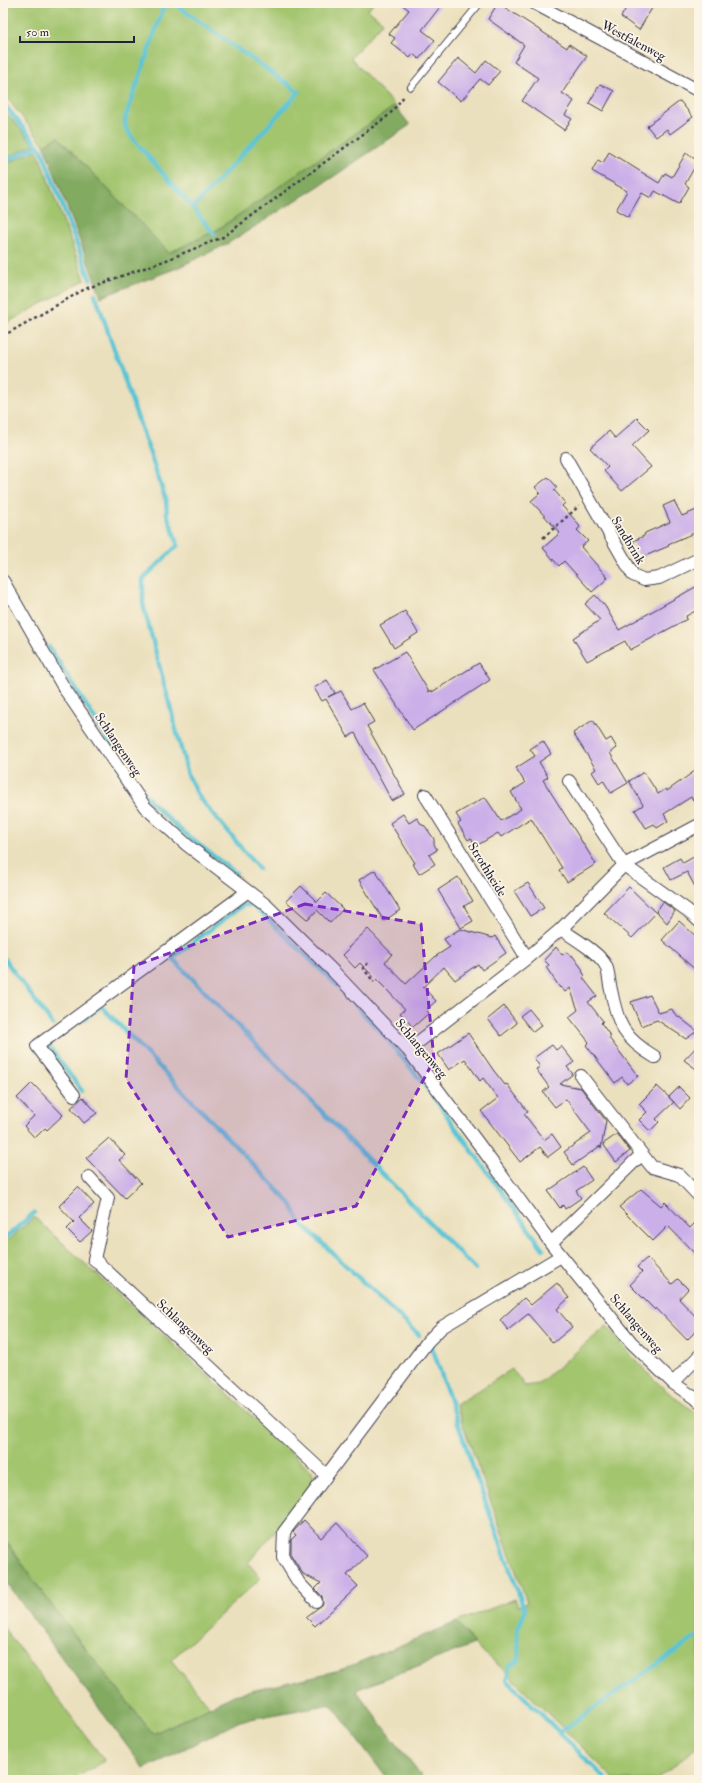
<svg xmlns="http://www.w3.org/2000/svg" width="702" height="1783" font-family="'IM FELL Double Pica',serif">
<rect width="100%" height="100%" fill="#fcf5e5"/>
<filter id="ink" filterUnits="userSpaceOnUse"><feTurbulence type="fractalNoise" baseFrequency=".025" numOctaves="2"/><feDisplacementMap in="SourceGraphic" scale="8" xChannelSelector="R" yChannelSelector="G"/><feConvolveMatrix kernelMatrix="1 2 1 2 8 2 1 2 1" color-interpolation-filters="sRGB"/></filter>
<filter id="wash" filterUnits="userSpaceOnUse"><feTurbulence type="fractalNoise" baseFrequency=".012" numOctaves="4" result="noise"/><feDisplacementMap in="SourceGraphic" scale="16" xChannelSelector="R" yChannelSelector="G"/><feGaussianBlur stdDeviation="0.9" result="paint"/><feColorMatrix in="noise" values="0 0 0 0 0 0 0 0 0 0 0 0 0 0 0 0 0 1.4 0 .05"/><feComposite in="paint" operator="in"/></filter>
<g filter="url(#wash)">
<rect width="100%" height="100%" fill="#ebe0bd"/>
<path fill="#a3c56e" stroke="#627454" d="M3,3H374L368,10L383,22L351,58L395,106L217,230L169,253L58,137L44,145L3,93Z
M3,109L34,145L3,159Z
M37,150L85,280L3,325V165Z
M34,1217L312,1471L315,1484L248,1563L261,1578L171,1660L210,1707L153,1734L58,1614L3,1537V1245Z
M607,1326C635,1360 661,1392 699,1414V1744L657,1780H615L503,1669L474,1644L457,1622L515,1599L518,1606L527,1602L456,1405L512,1369L525,1386L538,1384Z
M3,1627L105,1761L71,1780H3Z"/>
<path fill="#82aa61" stroke="#52664e" d="M395,106L410,125L330,179L227,244L177,268L101,297L44,145L58,137L169,253L217,230Z
M3,1537L58,1614L153,1734L234,1695L340,1670L457,1622L474,1644L356,1690L424,1780H388L331,1704L240,1721L144,1769L3,1578Z"/>
<g fill="none" stroke-linecap="round" stroke-linejoin="round">
<path stroke="#5ac4d5" stroke-width="4.5" d="M165,3L125,119V127L134,140L193,208L214,234
M173,3L299,92L193,208
M3,103L42,151L90,279
M3,162L38,146
M95,294L166,500L167,514L178,545L143,579V604L188,775L199,797L259,869
M49,647L136,784C164,820 199,845 236,873
M3,957L53,1025
M81,1021L101,1006L291,1204L300,1222L419,1335
M52,1042L48,1045L82,1091
M3,1240L34,1213
M475,1269L172,958L243,905H253L334,982L387,1039L424,1084L543,1249
M432,1347L476,1476L525,1611L517,1632L519,1659L509,1667L507,1680L607,1780
M560,1732L699,1635"/>
</g>
<g id="blocks">
<path fill="#cbafe9" d="M400,3H443L422,30L435,40L419,59L413,54L410,58L391,43L395,38L389,34L409,10Z
M498,3L567,48L569,44L587,56L562,93L574,101L565,115L572,119L564,130L522,101L538,78L514,62L524,45L488,19Z
M629,3H655L639,30L621,17Z
M458,58L476,73L486,60L500,71L488,85L480,79L461,101L438,82Z
M600,84L614,91L603,111L589,103Z
M680,101L693,117L670,134L667,129L656,137L647,126Z
M609,152L659,183L665,173L672,177L686,153L698,161L685,184L689,187L679,204L655,191L651,198L642,193L628,217L616,210L627,191L592,171L598,160L603,163Z
M637,418L649,430L632,446L651,467L622,491L604,471L608,467L590,448L609,431L615,438Z
M548,477L557,487L554,490L565,503L562,506L576,521L580,527L577,530L588,541L581,547L608,578L592,592L564,561L559,566L543,548L560,533L531,501L540,493L535,487Z
M674,501L682,516L699,509V531L668,544L669,546L640,558L633,541L644,536L645,533L670,522L663,506Z
M699,585V609L686,616L687,619L630,650L625,641L587,661L573,638L600,620L585,604L595,595L605,606L619,630Z
M405,611L418,633L394,648L380,625Z
M405,652L429,692L432,690V692L479,663L490,680L413,730L374,670Z
M327,680L335,693L328,697L341,691L352,709L363,703L374,722L367,726L405,794L392,801L355,733L348,737L326,699L322,701L314,688Z
M593,720L606,741L611,738L617,748L610,753L628,783L611,793L603,780L599,783L592,772L596,769L573,733Z
M543,741L551,754L539,762L548,777L543,780L596,864L567,882L559,870L562,868L531,818L501,837L498,833L476,846L471,838L468,840L458,824L461,822L456,814L485,797L501,821L521,809L511,792L525,783L516,768L535,756L530,749Z
M699,768V809L691,797L664,814L668,821L657,828L654,824L646,828L635,810L643,805L629,781L644,772L658,794L666,789L667,791Z
M403,814L409,823L417,818L422,825L425,826L434,839V844L437,850L429,855L435,864L419,874L413,864L415,863L390,823Z
M699,854V894L687,872L671,880L664,867L680,858L683,863Z
M375,870L400,910L384,921L359,880Z
M458,877L473,901L464,906L473,921L461,928L438,890Z
M528,883L544,908L530,916L514,891Z
M301,886L317,902L326,893L343,909L330,923L317,910L308,920L286,901Z
M629,887L656,913L632,938L604,913Z
M663,902L675,911L667,923L656,911Z
M679,921L699,939V973L662,940Z
M368,929L392,954L385,962L406,984L436,956L450,947L444,939L460,929L492,938L495,936L506,953L482,970L478,964L455,980L444,967L423,987L436,1001L426,1010L429,1013L413,1027L400,1013L405,1009L387,990L360,963L355,968L343,955L349,949L348,948Z
M556,947L562,955L567,952L570,956L572,955L583,970L582,971L585,976L583,978L597,996L588,1002L603,1021L601,1023L611,1037L609,1038L638,1076L627,1084L622,1077L615,1083L586,1045L589,1042L569,1017L578,1010L570,988L565,992L561,987L560,988L546,967L549,965L544,960Z
M650,995L659,1013L672,1009L674,1013L697,1031L686,1039L657,1020L641,1026L631,1002Z
M504,1006L517,1023L501,1036L488,1019Z
M529,1009L542,1025L533,1032L520,1016Z
M468,1033L494,1071L505,1085L507,1084L528,1112L524,1114L544,1140L552,1134L561,1147L548,1157L540,1147L520,1162L481,1111L498,1098L483,1078L480,1081L465,1059L449,1070L438,1054Z
M699,1044V1071L684,1060Z
M552,1045L556,1050L561,1046L574,1062L567,1067L573,1074L560,1084L581,1088L606,1121L601,1148L600,1146L573,1165L564,1152L591,1133L566,1099L555,1107L543,1092L549,1087L536,1069L540,1067L534,1058Z
M32,1083L63,1115L47,1130L45,1128L35,1138L24,1126L34,1116L17,1098Z
M657,1086L674,1102L656,1119L659,1122L650,1131L639,1120L647,1112L639,1104Z
M679,1087L690,1098L680,1109L669,1097Z
M83,1097L97,1113L84,1123L71,1108Z
M617,1134L630,1151L616,1162L603,1144Z
M109,1138L125,1155L119,1160L141,1183L125,1198L86,1158Z
M583,1167L592,1180L576,1191L581,1198L565,1209L563,1205L560,1208L548,1191Z
M78,1187L94,1204L79,1218L92,1231L80,1242L67,1229L74,1222L59,1206Z
M641,1189L661,1206L665,1202L690,1228L699,1219V1258L668,1226L653,1241L619,1207Z
M647,1258L672,1284L678,1279L688,1289L679,1299L699,1320V1328L687,1340L656,1308L655,1310L630,1285L642,1272L637,1267Z
M557,1283L569,1298L557,1309L572,1327L553,1343L528,1314L508,1330L500,1320L524,1298L531,1305Z
M304,1520L321,1538L337,1523L367,1556L347,1575L358,1586L315,1626L306,1617L323,1604L322,1596L315,1589L321,1583L303,1574L291,1555V1540L296,1535L293,1532Z"/>
</g>
</g>
<g filter="url(#ink)">
<use href="#blocks" fill-opacity="0" stroke="#403e4e" stroke-width="1"/>
<g fill="none" stroke-linecap="round" stroke-linejoin="round">
<defs>
<path id="lane" d="M411,87L480,3"/>
<path id="street" d="M534,3L699,91
M566,458L633,575L644,580L659,578L699,559
M3,581L64,688L145,807L187,845L266,905L334,972L408,1050L478,1143L551,1243L631,1342L673,1383L699,1401
M569,781L624,865L687,910L699,921
M425,795L527,958
M561,929C573,938 599,952 606,966C609,973 609,983 611,990C618,1025 623,1038 655,1057
M408,1050L527,958L561,929L624,865L699,825
M581,1076L652,1167L679,1175L699,1196
M74,1095L37,1046L247,892
M89,1177L108,1198L94,1259L326,1475
M551,1243L641,1155
M673,1383L699,1356
M316,1601L299,1583L283,1557L284,1532L428,1341L442,1327L561,1256"/>
</defs>
<use href="#lane" stroke="#403e4e" stroke-width="8"/>
<use href="#street" stroke="#403e4e" stroke-width="14"/>
<path stroke="#403e4e" stroke-width="2.5" stroke-dasharray="3 3" stroke-linecap="butt" d="M3,336L85,289L164,261L223,237L389,115L405,95
M543,538L579,506
M368,963L363,968L374,982"/>
<use href="#lane" stroke="#fff" stroke-width="6"/>
<use href="#street" stroke="#fff" stroke-width="12"/>
</g>
</g>
<path fill="#7b2cbf" fill-opacity="0.2" stroke="#7b2cbf" stroke-width="3" stroke-dasharray="8 5" stroke-linejoin="round" d="M305,904L421,924L434,1060L356,1206L228,1237L126,1079L134,966Z"/>
<g text-anchor="middle" stroke-width="3.5" stroke-linejoin="round" paint-order="stroke">
<g font-size="13" fill="#22223b" stroke="#fcf5e5">
<text transform="translate(634 40) rotate(28)" y="5">Westfalenweg</text>
<text transform="translate(629 540) rotate(59)" y="5">Sandbrink</text>
<text transform="translate(119 744) rotate(56)" y="5">Schlangenweg</text>
<text transform="translate(488 869) rotate(58)" y="5">Strothheide</text>
<text transform="translate(422 1048) rotate(50)" y="5">Schlangenweg</text>
<text transform="translate(637 1323) rotate(49)" y="5">Schlangenweg</text>
<text transform="translate(186 1326) rotate(43)" y="5">Schlangenweg</text>
</g>
</g>
<rect width="702" height="1783" fill="none" stroke="#fcf5e5" stroke-width="16"/>
<path d="M20 36v6h114v-6" fill="none" stroke="#22223b" stroke-width="2"/>
<text x="26" y="36" font-size="12" fill="#22223b" stroke="#fcf5e5" stroke-width="3" paint-order="stroke">50 m</text>
</svg>
